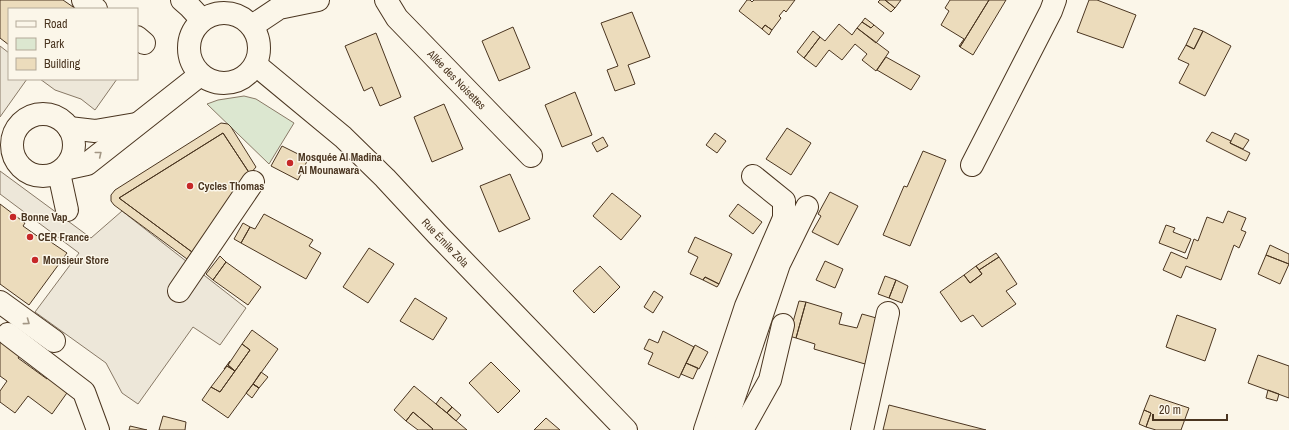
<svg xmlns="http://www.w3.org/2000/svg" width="1289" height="430" font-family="'Archivo Narrow',sans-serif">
<rect width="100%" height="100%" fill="#fbf6e9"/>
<path fill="#dce7d0" stroke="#887966" d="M244,96L256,99L294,123L269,164L207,104L218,100Z"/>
<path fill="#ede7d9" stroke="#887966" d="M0,46L9,53V79H27L0,117Z
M40,79H117L95,110L81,99L55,90Z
M0,171L91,238L122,211L246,308L220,345L193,327L138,404L122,393L106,363L35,312L79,253L0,194Z"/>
<path fill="#ecdcbc" stroke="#4a3520" d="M0,0H63L76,9H9V45L0,38Z
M747,0H750L752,2L754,0H795L786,12L784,10L779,16L781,18L772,30L765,25L762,29L739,11Z
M880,0H885L895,8L891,12L878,2Z
M885,0H901L895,8Z
M950,0H989L960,47L959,46L964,39L941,25L949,11L945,8Z
M989,0H1006L973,55L960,47Z
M1089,0H1097L1136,15L1123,48L1077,32Z
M632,12L650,57L628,65L635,84L615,91L607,70L618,66L601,23Z
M865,18L874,25L871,28L862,22Z
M862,22L871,28L874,25L884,33L876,43L857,28Z
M839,24L852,35L857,28L889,52L876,71L862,60L867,54L855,44L842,60L829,50L816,67L804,58L820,37L825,41Z
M765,25L772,30L769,35L762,29Z
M513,27L530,68L499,81L482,41Z
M1194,28L1203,31L1194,49L1186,45Z
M813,31L820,37L804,58L797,52Z
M1203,31L1231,46L1205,96L1179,83L1189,64L1178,59L1186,45L1194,49Z
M376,33L401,97L380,106L372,87L364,91L345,46Z
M886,57L920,76L911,90L877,70Z
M575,92L592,135L562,147L545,105Z
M444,104L463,149L432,162L414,117Z
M221,123L228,124L231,127L256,167L250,174L223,133L119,198L192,252L187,259L114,205L111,201V195L115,190Z
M787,128L811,143L791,175L766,159Z
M1212,132L1231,141L1230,143L1250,153L1246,161L1206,141Z
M223,133L250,174L192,252L119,198Z
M715,133L726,141L717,153L706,145Z
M1235,133L1249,140L1243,149L1230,143Z
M603,137L608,146L597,152L592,143Z
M282,146L308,159L298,180L271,166Z
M923,151L946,160L910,246L883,235L904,186L907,187Z
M510,174L530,219L499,232L480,186Z
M830,192L858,206L838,245L812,232L821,216L818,214Z
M612,193L641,216L621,240L593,216Z
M0,204L25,223L23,226L40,238L42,236L67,253L29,305L0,284Z
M738,204L762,222L753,234L729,216Z
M1228,211L1246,218L1241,230L1246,232L1239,248L1234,245L1221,280L1186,266L1181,278L1163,270L1171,252L1187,259L1194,239L1198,241L1207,217L1223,223Z
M264,214L313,240L309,246L321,253L306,279L241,243L250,227L255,229Z
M243,223L250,227L241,243L234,239Z
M1166,225L1175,228L1173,232L1191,239L1185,253L1159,243Z
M695,237L732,254L719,284L705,277L703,280L690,274L698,257L688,252Z
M1270,245L1289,254V264L1266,255Z
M369,248L394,264L368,303L343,287Z
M996,253L999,257L979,270L976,266Z
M1266,255L1289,264L1280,284L1258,274Z
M220,256L226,262L213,280L206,274Z
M999,257L1017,284L1006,291L1016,304L982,327L973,315L961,322L940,292L964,275L970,283L982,274L979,270Z
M825,261L843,269L835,288L816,280Z
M226,262L261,287L248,305L213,280Z
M600,266L620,287L594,313L573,291Z
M976,266L982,274L970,283L964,275Z
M885,276L896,280L889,298L878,294Z
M705,277L719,284L717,287L703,280Z
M896,280L908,286L902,303L889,298Z
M654,291L663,297L653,313L644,307Z
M415,298L447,318L433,340L400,321Z
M799,301L806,302L796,338L789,336Z
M806,302L842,313L839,324L857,328L862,314L880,319L865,364L814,349L815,344L796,338Z
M1177,315L1216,329L1205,361L1166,347Z
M252,330L278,349L253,384L259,388L253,384L228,418L202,400L211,387L220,392L235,371L227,366L224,369L230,361L228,365L235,371L250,350L242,344Z
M663,331L694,347L679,378L648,364L653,353L644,349L649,339L658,343Z
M0,341L20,355L18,358L47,379L49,376L69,390L52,414L28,396L15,413L0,402V391L7,381L0,376Z
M242,344L250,350L235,371L228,365Z
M695,345L708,352L699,369L686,363Z
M1258,355L1289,366V398L1248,383Z
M491,362L520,391L498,413L469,383Z
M686,363L698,368L693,379L681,374Z
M227,366L235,371L220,392L211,387Z
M261,372L268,377L259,388L253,384Z
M253,384L259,388L252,398L246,393Z
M414,386L447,413L452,407L447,413L467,430H432L433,429L413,412L406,421L394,410Z
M1268,390L1279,394L1277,401L1266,398Z
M1150,395L1189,408L1181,430H1156L1146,427L1151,413L1144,410Z
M441,397L452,407L447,413L436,404Z
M889,405L986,430H883Z
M452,407L461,415L456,421L447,413Z
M1144,410L1151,413L1146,427L1139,424Z
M413,412L433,429L432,430H418L406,421Z
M163,416L186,422L185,430H159Z
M546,418L560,430H534Z
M130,426L147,430H129Z"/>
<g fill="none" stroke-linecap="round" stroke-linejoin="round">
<defs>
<g id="minor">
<path d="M83,0L96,9"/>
<path id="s1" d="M386,0L397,18L531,156"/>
<path d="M252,26L279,8L318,0"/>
<path d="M137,37L144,43"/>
<circle cx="43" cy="145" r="31"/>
<path d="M69,128L95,131L136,124"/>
<path d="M972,165L1051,11L1055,0"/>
<path d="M64,169L87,164L200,75"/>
<path d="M59,173L67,210"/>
<path d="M179,291L253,182"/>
<path d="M0,302L54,341"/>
<path d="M8,334L84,392L98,430"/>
<path d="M705,430L746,306L784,218V201L753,176"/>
<path d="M723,430L779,264L807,207"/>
<path d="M742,430L770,380L783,325"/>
<path d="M862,430L888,313"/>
</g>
<g id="major">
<path d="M182,0L190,7L202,20"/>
<circle cx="224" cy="48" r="35"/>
<path id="s2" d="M256,65L343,137L385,178L437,234L626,430"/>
</g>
</defs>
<use href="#minor" stroke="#4a3520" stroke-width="24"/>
<use href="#major" stroke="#4a3520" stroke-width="24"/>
<use href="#minor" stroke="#fbf6e9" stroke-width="22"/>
<use href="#major" stroke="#fbf6e9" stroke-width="22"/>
</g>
<defs><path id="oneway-chevron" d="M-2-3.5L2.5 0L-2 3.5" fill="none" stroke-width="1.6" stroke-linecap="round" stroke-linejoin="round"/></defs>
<g stroke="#a29684">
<use href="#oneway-chevron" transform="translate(99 154) rotate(-39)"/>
<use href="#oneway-chevron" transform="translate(27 322) rotate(36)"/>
</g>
<g fill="#c62828" stroke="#fbf6e9" stroke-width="1.5">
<circle cx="290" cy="163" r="4"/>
<circle cx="190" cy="186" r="4"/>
<circle cx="13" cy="217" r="4"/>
<circle cx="30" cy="237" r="4"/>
<circle cx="35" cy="260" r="4"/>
</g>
<g text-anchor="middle" stroke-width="3" stroke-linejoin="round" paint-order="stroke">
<g font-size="11" fill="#4a3520" stroke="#fbf6e9">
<text dy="4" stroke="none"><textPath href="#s1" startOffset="107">Allée des Noisettes</textPath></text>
<text dy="4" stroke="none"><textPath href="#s2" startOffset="260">Rue Émile Zola</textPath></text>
</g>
<g font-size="11" font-weight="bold" fill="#4a3520" stroke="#fbf6e9" text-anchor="start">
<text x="298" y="161">Mosquée Al Madina<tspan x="298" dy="13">Al Mounawara</tspan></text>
<text x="198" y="190">Cycles Thomas</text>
<text x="21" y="221">Bonne Vap</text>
<text x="38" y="241">CER France</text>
<text x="43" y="264">Monsieur Store</text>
</g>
</g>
<rect x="8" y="8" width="130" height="72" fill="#fbf6e9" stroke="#b4a999"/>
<rect x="16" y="21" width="20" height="6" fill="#fbf6e9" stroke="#b4a999"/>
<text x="44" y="28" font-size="12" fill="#4a3520">Road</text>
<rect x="16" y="38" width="20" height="12" fill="#dce7d0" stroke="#b4a999"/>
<text x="44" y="48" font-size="12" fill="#4a3520">Park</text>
<rect x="16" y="58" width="20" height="12" fill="#ecdcbc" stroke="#b4a999"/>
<text x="44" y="68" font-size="12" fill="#4a3520">Building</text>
<path d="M1153 414v6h74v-6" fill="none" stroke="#4a3520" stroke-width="2"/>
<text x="1159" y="414" font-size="12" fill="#4a3520" stroke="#fbf6e9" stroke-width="3" paint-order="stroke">20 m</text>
</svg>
